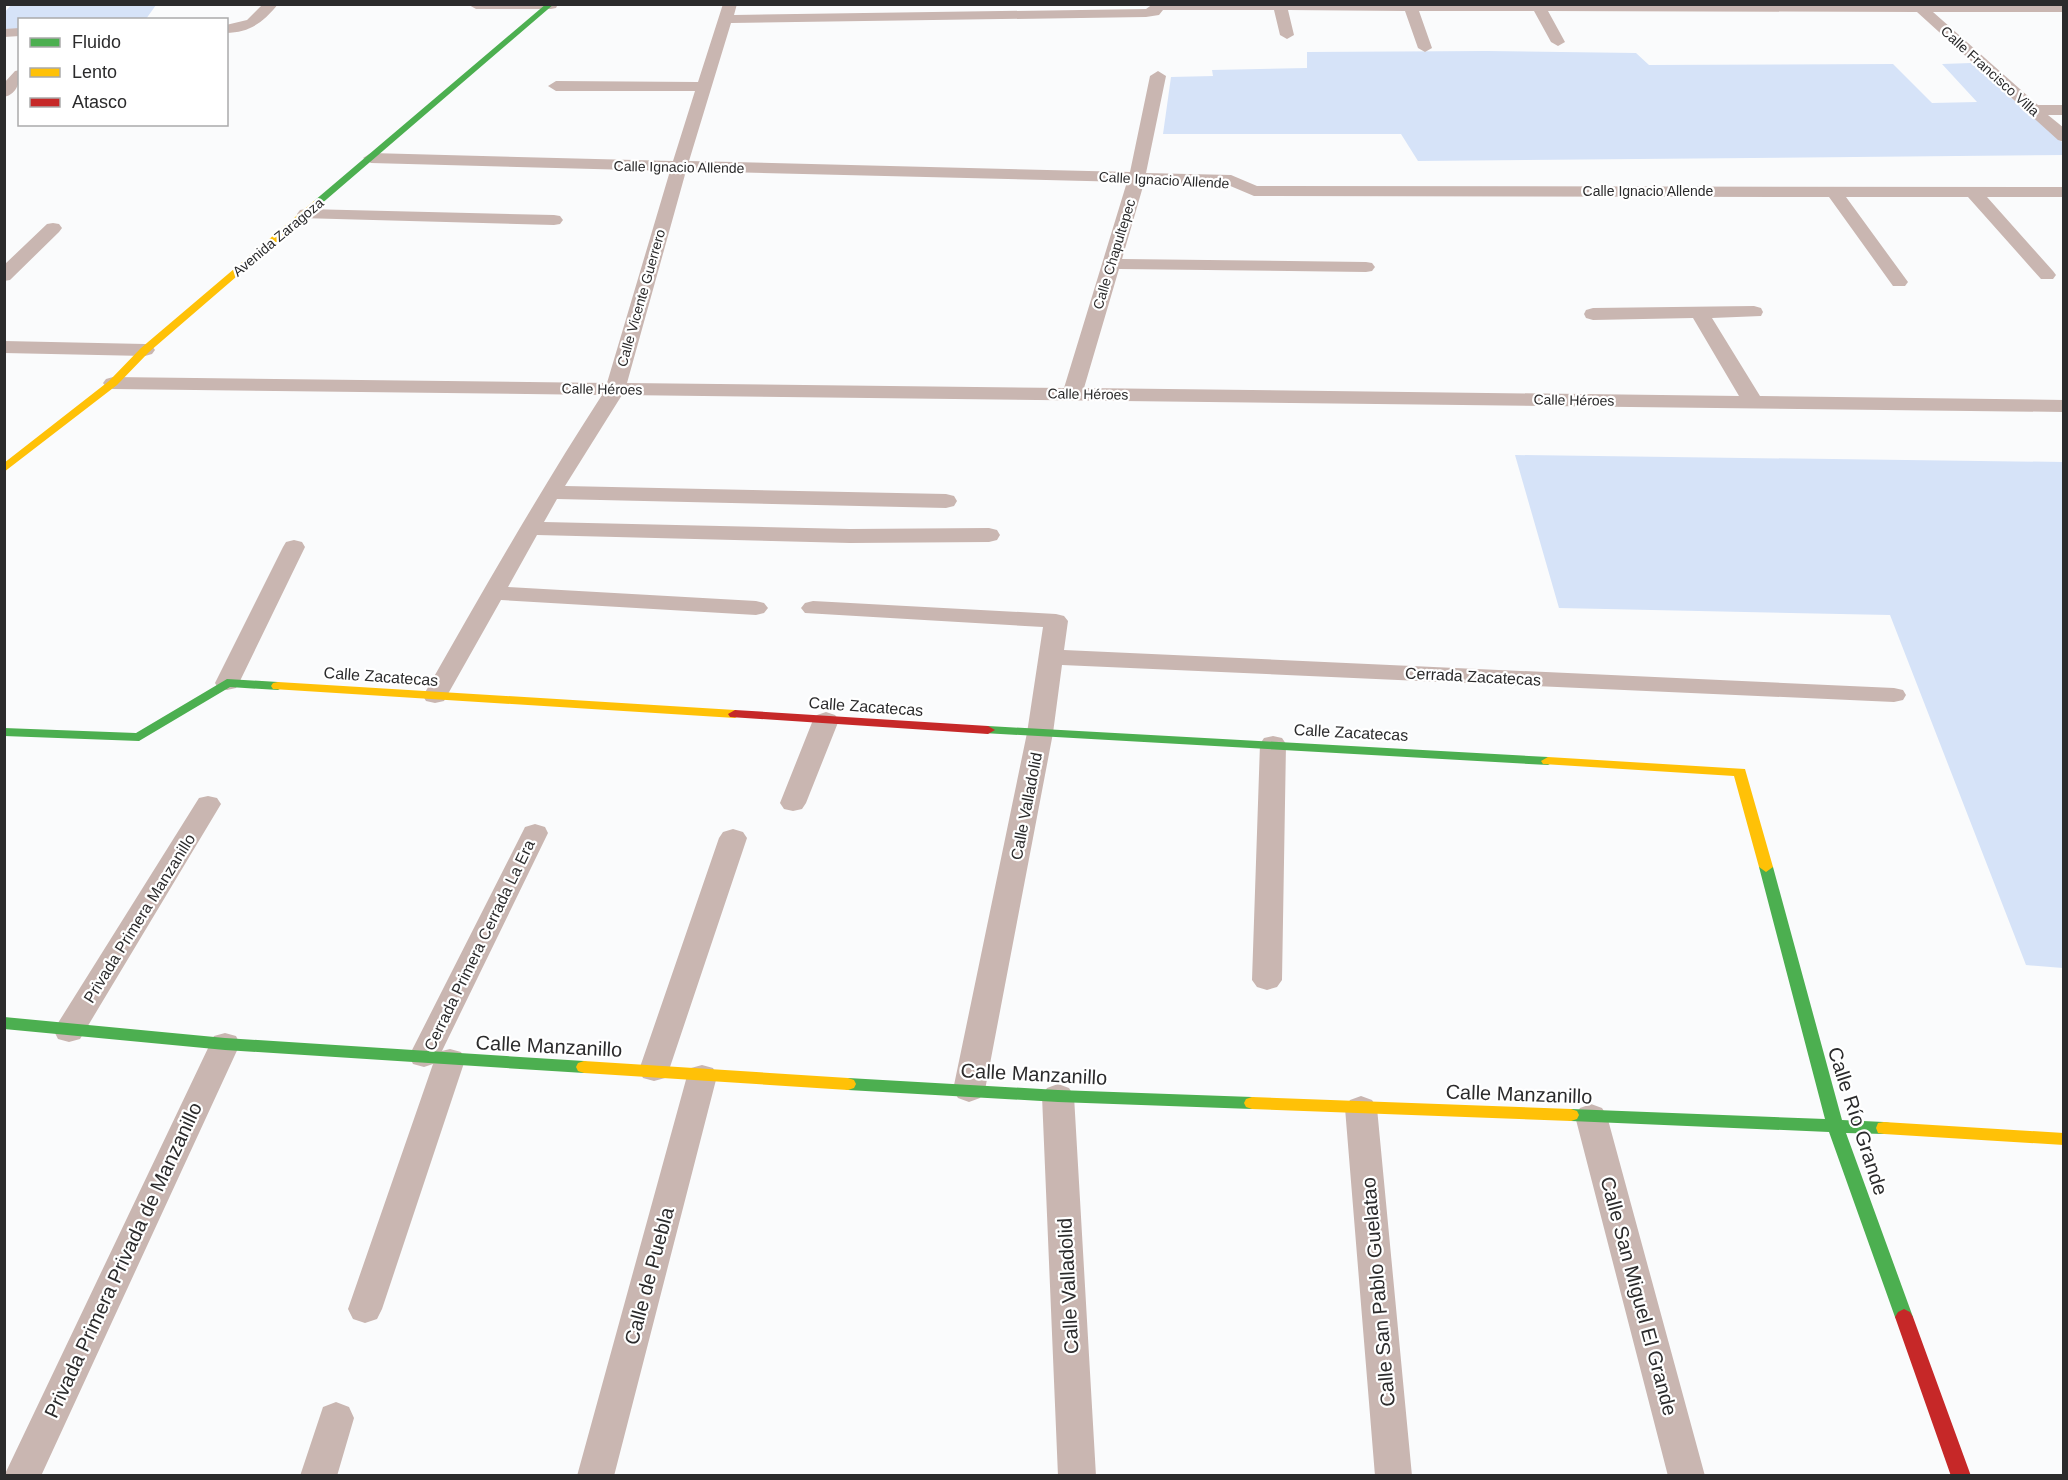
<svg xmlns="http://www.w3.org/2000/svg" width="2068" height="1480" font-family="Helvetica,sans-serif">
<rect width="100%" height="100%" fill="#fafbfc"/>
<path fill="#d6e3f8" d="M11,5H156L146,19L20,20L19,31H5L4,13Z
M1487,51L1636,53L1649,65L1893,64L1932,103L1977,102L1942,64L1971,63L2063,143L2064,155L1418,161L1401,134H1163L1171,77L1213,76L1212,70L1307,68V52Z
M1515,455L2063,462V968L2026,965L1890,615L1559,608Z"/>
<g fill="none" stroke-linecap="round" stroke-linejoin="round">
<path fill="#c9b6b1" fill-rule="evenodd" d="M263,4H278C263,23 250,32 226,33V25L247,20Z
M558,4L556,8L551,9H476L469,5Z
M723,4H737L734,15L1146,9L1153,4H2064V12H1933L2038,105H2064V115H2048L2064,128V142L2058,140L1917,12L1548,11L1565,42L1558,46L1551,42L1534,11H1419L1432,48L1425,52L1418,48L1405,11L1288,10L1294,35L1287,39L1280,35L1274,10H1163L1159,15L1146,17L731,23L689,161L1130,172L1150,76L1158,71L1166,76L1146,173L1231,175L1257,186L2064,187V197H1987L2053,271L2056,275L2053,279H2041L1968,197H1846L1908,282L1905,286H1893L1829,197L1254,196L1228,185L1144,183L1122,259L1366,262L1372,263L1375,267L1372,271L1366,272L1119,269L1084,388L1739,396L1693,318L1593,320L1586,318L1584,314L1586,310L1593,308L1754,306L1761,308L1763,312L1761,316L1712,318L1760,396L2064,400V412L622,395L565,486L946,494L954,496L957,501L954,506L946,508L557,499L544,522L850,529L989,528L997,530L1000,535L997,540L989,542L850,543L537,535L508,587L756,601L764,603L768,608L764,613L756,615L501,600L444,701L435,703L426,701L423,696C481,594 538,494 602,395L113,389L106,387L103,383L106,379L113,377L607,383L670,171L371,163L363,158L371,153L673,161L695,91H556L548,86L556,81L698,82ZM686,171L1127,182L1064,388L627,383Z
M20,28V36L4,37V29Z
M20,70C20,81 18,94 4,97V83L15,71Z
M306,209L554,215L560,216L563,220L560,224L554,225L300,218L297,214L300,210Z
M53,223L59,224L62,228L59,232L10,280L4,281V265L47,224Z
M4,341L145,344L152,346L155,350L152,354L145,356L4,353Z
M294,540L302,542L305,547L239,683L236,688L227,690L218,688L215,683L283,547L286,542Z
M813,601L1056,614L1064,616L1068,621L1064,650L1894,688L1903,690L1906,695L1903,700L1894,702L1062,665L1053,733L985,1090L980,1098L969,1102L958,1098L953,1090L1027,733L1043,627L805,613L801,608L805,603Z
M826,712L835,715L839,720L806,803L802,809L793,811L784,809L780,803L813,720L817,715Z
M1273,736L1282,738L1286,744L1282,980L1277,987L1267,990L1257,987L1252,980L1260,744L1264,738Z
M208,796L217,798L221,804L80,1039L69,1042L58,1039L54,1031L58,1023L199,798Z
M535,824L545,827L548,833L442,1051L450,1049L461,1052L465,1060L382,1309L377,1319L365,1323L353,1319L348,1309L433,1064L424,1067L413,1064L409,1056L522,833L525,827Z
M733,829L743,832L747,838L669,1070L665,1078L654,1081L643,1078L639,1070L719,838L723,832Z
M225,1033L236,1036L240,1044L41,1476H4L210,1044L214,1036Z
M702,1065L713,1068L717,1076L614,1476H577L687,1076L691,1068Z
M1058,1084L1069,1088L1074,1096L1096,1476H1058L1042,1096L1047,1088Z
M1361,1096L1372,1100L1377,1108L1412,1476H1375L1345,1108L1350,1100Z
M1591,1104L1602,1108L1607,1116L1705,1476H1668L1575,1116L1580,1108Z
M336,1402L349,1407L354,1418L337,1476H300L323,1407Z"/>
<path fill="#4caf50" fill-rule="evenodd" d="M546,4H554L320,205H314V201Z
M227,679L278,682L285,686L278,690L230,687L139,741L4,736V728L136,733Z
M988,726L1548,757L1555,761L1548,765L983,733L981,730L983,727Z
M1766,862L1773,867L1842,1120L1884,1122L1890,1123L1892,1128L1890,1133L1884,1134L1846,1133L1913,1317L1910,1322L1904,1325L1898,1322L1895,1317L1829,1132L1571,1121L1565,1119L1563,1115L1565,1111L1571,1109L1825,1119L1759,867Z
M4,1017L225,1038L584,1061L590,1063L592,1067L590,1071L584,1073L225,1050L4,1029Z
M848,1078L1058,1090L1252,1097L1258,1099L1260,1103L1258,1107L1252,1109L1058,1102L848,1090L842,1088L840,1084L842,1080Z"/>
<path fill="#ffc107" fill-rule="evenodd" d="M314,201L322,203L149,352L117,385L4,472V463L109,381L141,348Z
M278,682L735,710L742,714L735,718L273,689L271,686L273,683Z
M1548,757L1745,769L1773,867L1766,872L1759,867L1734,776L1543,764L1541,761Z
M584,1061L848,1078L854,1080L856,1084L854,1088L848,1090L584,1073L578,1071L576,1067L578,1063Z
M1252,1097L1571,1109L1577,1111L1579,1115L1577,1119L1571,1121L1252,1109L1246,1107L1244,1103L1246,1099Z
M1884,1122L2064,1133V1145L1884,1134L1878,1133L1876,1128L1878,1123Z"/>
<path fill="#c62828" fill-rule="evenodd" d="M735,710L988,726L995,730L988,734L730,717L728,714Z
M1904,1309L1910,1312L1913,1317L1971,1476H1951L1895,1317L1898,1312Z"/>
</g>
<g text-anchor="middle" stroke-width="4.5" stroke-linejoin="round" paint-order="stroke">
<g font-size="14" fill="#2b2b2c" stroke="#fff">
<text transform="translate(1990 71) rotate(42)" y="5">Calle Francisco Villa</text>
<text transform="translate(679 167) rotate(1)" y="5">Calle Ignacio Allende</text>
<text transform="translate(1164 180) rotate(3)" y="5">Calle Ignacio Allende</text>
<text x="1648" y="196">Calle Ignacio Allende</text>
<text transform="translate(278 237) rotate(-40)" y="5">Avenida Zaragoza</text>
<text transform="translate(1114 254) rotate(-73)" y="5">Calle Chapultepec</text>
<text transform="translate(641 298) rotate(-74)" y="5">Calle Vicente Guerrero</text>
<text transform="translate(602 389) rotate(1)" y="5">Calle Héroes</text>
<text transform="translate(1088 394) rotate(1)" y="5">Calle Héroes</text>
<text transform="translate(1574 400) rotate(1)" y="5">Calle Héroes</text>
</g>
<g font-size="16" fill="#2b2b2c" stroke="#fff">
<text transform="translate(381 676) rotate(4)" y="6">Calle Zacatecas</text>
<text transform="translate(1473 676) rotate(3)" y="6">Cerrada Zacatecas</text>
<text transform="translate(866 706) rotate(4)" y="6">Calle Zacatecas</text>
<text transform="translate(1351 732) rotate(3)" y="6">Calle Zacatecas</text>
<text transform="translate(1026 806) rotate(-79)" y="6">Calle Valladolid</text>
<text transform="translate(139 918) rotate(-58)" y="6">Privada Primera Manzanillo</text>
<text transform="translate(479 945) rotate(-64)" y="6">Cerrada Primera Cerrada La Era</text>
</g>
<g font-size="20" fill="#2b2b2c" stroke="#fff">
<text transform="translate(549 1046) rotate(3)" y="7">Calle Manzanillo</text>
<text transform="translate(1034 1074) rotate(3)" y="7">Calle Manzanillo</text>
<text transform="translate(1519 1094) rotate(2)" y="7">Calle Manzanillo</text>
<text transform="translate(1858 1121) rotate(72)" y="7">Calle Río Grande</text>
<text transform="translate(123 1260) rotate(-65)" y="7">Privada Primera Privada de Manzanillo</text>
<text transform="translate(649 1276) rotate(-75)" y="7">Calle de Puebla</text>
<text transform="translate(1068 1286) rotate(-93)" y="7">Calle Valladolid</text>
<text transform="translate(1378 1292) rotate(-95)" y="7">Calle San Pablo Guelatao</text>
<text transform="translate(1639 1296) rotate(75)" y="7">Calle San Miguel El Grande</text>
</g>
</g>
<rect width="2068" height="1480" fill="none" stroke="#2b2b2c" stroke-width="12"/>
<rect x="18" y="18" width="210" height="108" fill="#ffffff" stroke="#aaaaab" stroke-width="1.5"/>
<rect x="30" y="38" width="30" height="9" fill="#4caf50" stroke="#aaaaab" stroke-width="1.5"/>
<text x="72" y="48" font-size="18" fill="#2b2b2c">Fluido</text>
<rect x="30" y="68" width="30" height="9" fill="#ffc107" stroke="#aaaaab" stroke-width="1.5"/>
<text x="72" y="78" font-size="18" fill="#2b2b2c">Lento</text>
<rect x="30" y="98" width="30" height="9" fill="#c62828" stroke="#aaaaab" stroke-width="1.5"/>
<text x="72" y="108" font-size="18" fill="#2b2b2c">Atasco</text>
</svg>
